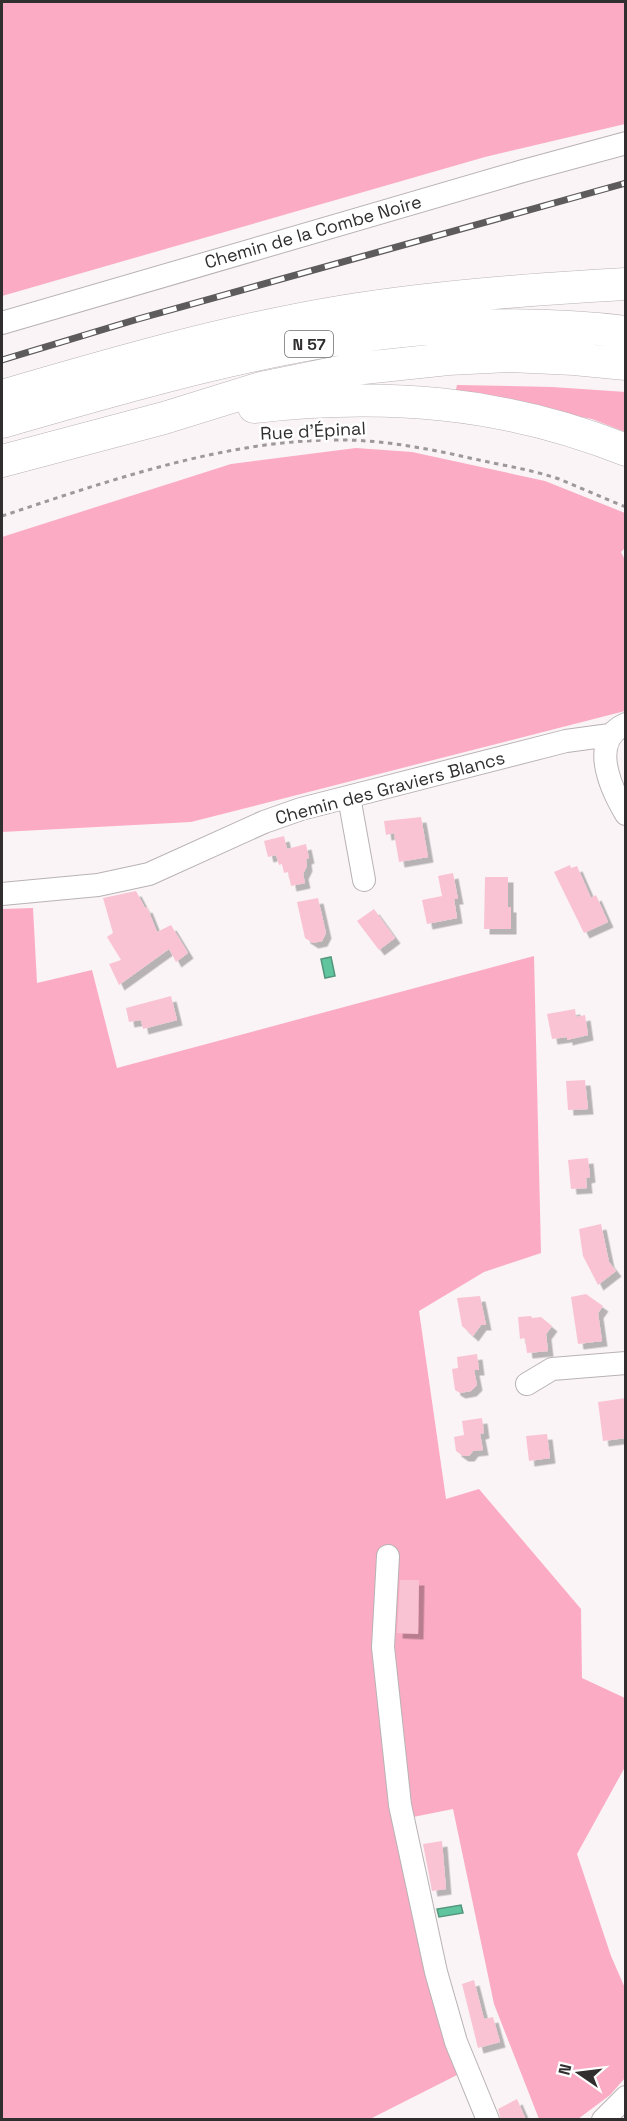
<svg xmlns="http://www.w3.org/2000/svg" width="627" height="2121" font-family="'Space Grotesk',sans-serif">
<defs>
<filter id="shadow"><feDropShadow dx="5.5" dy="5.5" stdDeviation="0" flood-color="#0004"/></filter>
</defs>
<rect width="100%" height="100%" fill="#faf4f6"/>
<path fill="#fcabc4" d="M2,2H625V124L485,157L2,296Z
M457,385L552,387L626,392L625,432L592,419L455,394Z
M356,448L412,452L545,481L625,513V548L621,552L626,562L625,711L191,822L2,832V537L231,464Z
M33,908L37,983L92,970L117,1068L534,956L541,1253L484,1272L419,1311L446,1499L479,1489L581,1609L582,1678L625,1698V1767L577,1854L611,1956L625,1988V2078L610,2095L578,2119H539L494,2004L453,1809L393,1821L421,1952L457,2075L370,2119H2V909Z"/>
<path fill="#60c49e" stroke="#52977c" stroke-width="1.5" d="M331,957L335,976L325,978L321,959Z
M461,1905L463,1913L439,1917L437,1909Z"/>
<path fill="#fac3d3" filter="url(#shadow)" d="M421,817L428,857L399,862L394,833L386,835L384,821Z
M284,836L287,849L306,844L309,858L306,859L307,866L303,874L305,883L291,886L288,872L284,873L282,864L279,865L276,855L268,857L264,841Z
M570,865L571,868L577,866L591,898L596,895L608,922L584,933L554,872Z
M453,873L458,899H454L457,918L427,924L422,900L442,896L438,876Z
M485,877H508V907H511V929H484Z
M136,891L145,908L147,907L157,932L171,925L188,953L176,962L169,949L119,985L109,964L121,960L107,937L113,933L103,898Z
M318,898L326,933L322,941L313,943L305,938L297,902Z
M374,909L395,938L379,950L357,921Z
M171,996L177,1020L143,1029L141,1020L129,1022L126,1008Z
M575,1009L576,1017L585,1015L588,1035L567,1040V1037L552,1039L547,1014Z
M585,1080L588,1109L568,1110L566,1081Z
M588,1158L590,1177L586,1178L587,1188L571,1189L568,1160Z
M601,1224L609,1262L616,1271L598,1285L583,1256L579,1229Z
M586,1294L603,1306L598,1313L602,1341L578,1344L571,1297Z
M480,1296L486,1325H481L473,1336L462,1326L457,1298Z
M531,1316L532,1318L541,1317L552,1326L546,1334L548,1351L527,1353L525,1338L520,1339L518,1317Z
M477,1354L479,1370H474L477,1385L471,1391L460,1393L455,1390L452,1369L458,1368L457,1357Z
M626,1398V1438L603,1441L598,1402Z
M482,1418L484,1433L480,1434L483,1450L473,1451L469,1456H463L456,1451L454,1437L464,1435L462,1421Z
M547,1434L550,1458L529,1461L526,1436Z
M400,1580H419L418,1634L397,1633Z
M442,1841L446,1889L432,1891L423,1844Z
M474,1980L484,2019L493,2017L500,2042L478,2048L462,1984Z
M517,2099L526,2120H501L498,2109Z"/>
<g fill="none" stroke-linecap="round" stroke-linejoin="round">
<defs>
<path id="minor" d="M2,323L523,171L626,143
M626,724C588,740 611,789 626,814
M349,797L364,880
M2,894L98,885L149,874L264,822L301,809L566,741L610,735
M527,1384L552,1369L626,1363
M388,1556L383,1647L400,1805L436,1972L456,2042L488,2120
M603,2120L626,2097"/>
<path id="highway" d="M2,396C115,363 229,330 345,311C438,296 532,289 626,284
M254,407C384,392 503,401 626,450
M2,422C210,362 406,305 626,332
M2,461L164,418L261,388L354,369L448,359L510,356L574,359L626,364"/>
</defs>
<use href="#minor" stroke="#b8b2b4" stroke-width="24"/>
<use href="#highway" stroke="#b8b2b4" stroke-width="33"/>
<path stroke="#9d999a" stroke-width="3" stroke-dasharray="4.5 4.5" stroke-linecap="butt" d="M2,516C105,482 222,441 332,440C382,439 430,449 479,460C506,466 533,470 559,479C581,488 603,498 626,507"/>
<use href="#minor" stroke="#fff" stroke-width="22"/>
<use href="#highway" stroke="#fff" stroke-width="32"/>
<defs>
<path id="rail" d="M2,360L138,319L626,183"/>
</defs>
<use href="#rail" stroke="#5e5b5c" stroke-width="7"/>
<use href="#rail" stroke="#fff" stroke-width="4.5" stroke-dasharray="14" stroke-linecap="butt"/>
</g>
<g text-anchor="middle" stroke-width="5" stroke-linejoin="round" paint-order="stroke">
<rect fill="#fff" stroke="#6e6d6d" stroke-width="1.5" x="285" y="331" width="48" height="26" rx="4.5"/>
<g font-size="16" font-weight="bold" fill="#302e2e">
<text x="309" y="350">N 57</text>
</g>
<g font-size="18" fill="#302e2e" stroke="#fff">
<text transform="translate(313 232) rotate(-16)" y="6">Chemin de la Combe Noire</text>
<text transform="translate(313 431) rotate(-3)" y="6">Rue d'Épinal</text>
<text transform="translate(390 788) rotate(-15)" y="6">Chemin des Graviers Blancs</text>
</g>
</g>
<rect width="627" height="2121" fill="none" stroke="#302e2e" stroke-width="6"/>
<g transform="translate(579 2073) rotate(284)" stroke="#ffffff" stroke-width="4.5" paint-order="stroke">
<path d="M0-4.5L10 22L0 15L-10 22Z" fill="#302e2e"/>
<text y="-9" font-size="16" font-weight="bold" text-anchor="middle" fill="#302e2e">N</text>
</g>
</svg>
